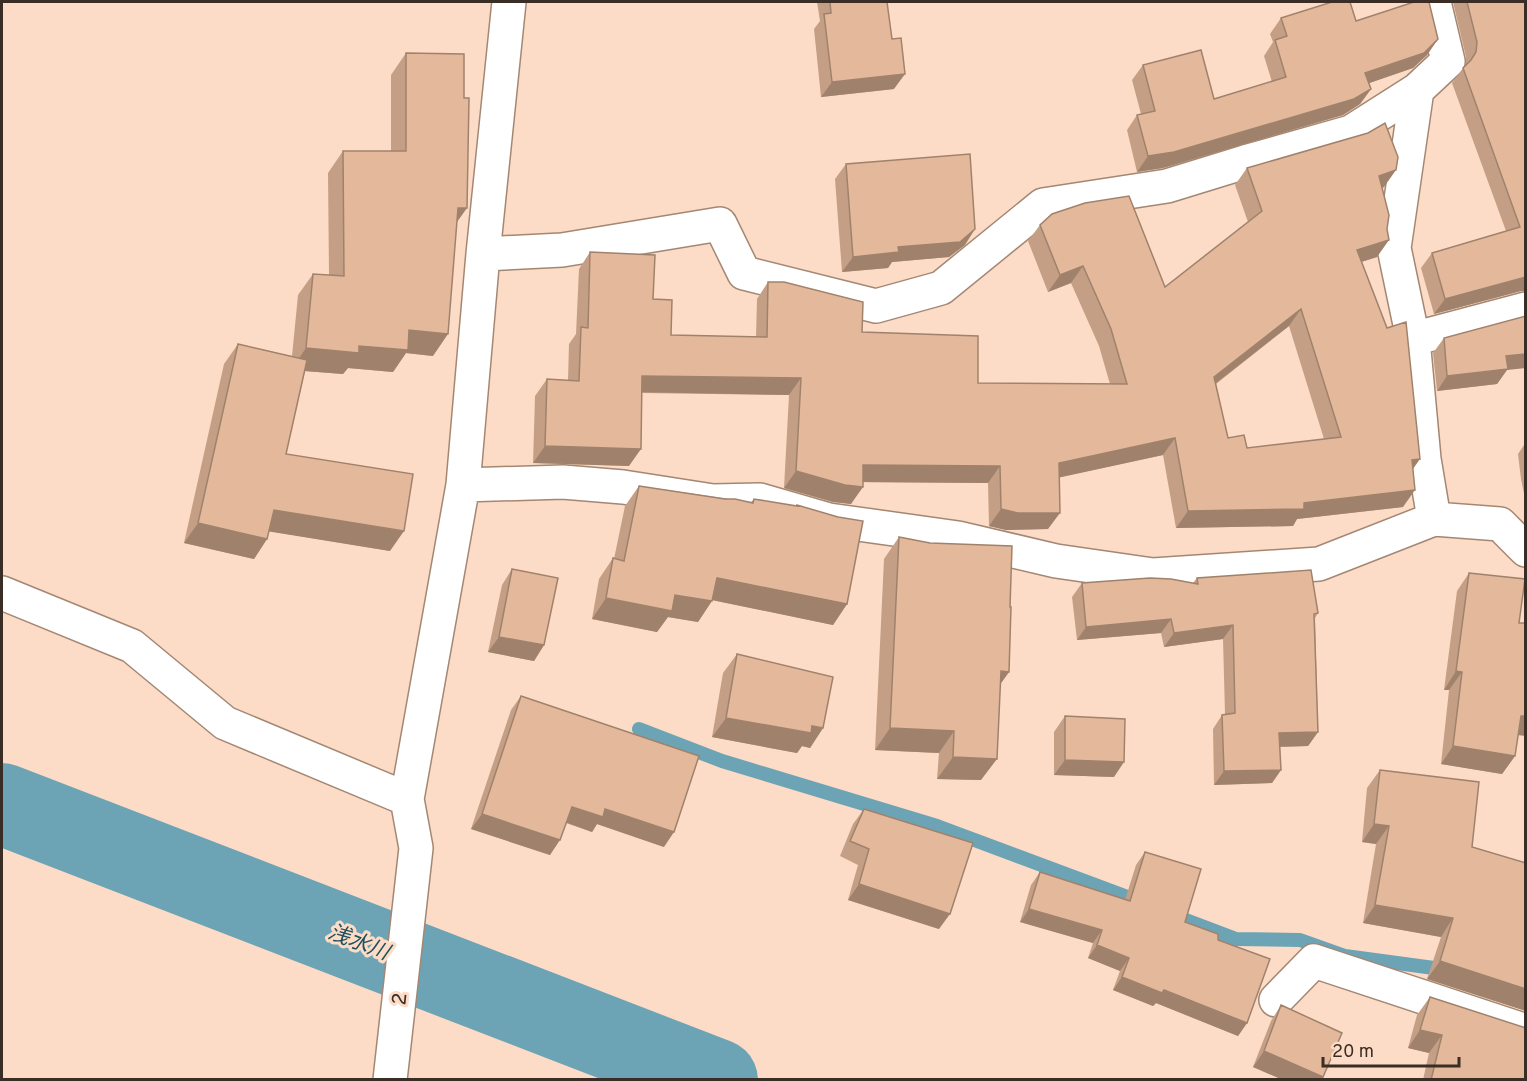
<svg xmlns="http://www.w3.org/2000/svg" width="1527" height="1081" font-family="Overpass,'Noto Sans JP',sans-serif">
<rect width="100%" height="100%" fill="#fcdcc6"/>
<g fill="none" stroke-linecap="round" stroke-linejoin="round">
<path stroke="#6ca4b5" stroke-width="14" d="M639,729L722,761L937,826L1141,902
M1170,914L1236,939L1300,940L1345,956L1434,968L1448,973"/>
<path stroke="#6ca4b5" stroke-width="82" d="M2,804L717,1080"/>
<defs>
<path id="street" d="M1417,90L1394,248L1413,339L1424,459L1434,519
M483,254L562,250L720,224L744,273L876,306L941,288L1043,205L1167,186L1245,162L1351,132L1417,90L1448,61L1434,2
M1413,339L1526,309
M463,485L563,482L623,487L713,501L760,500L829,520L958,538L1056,561L1153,575L1319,564L1434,519L1500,524L1526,550
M2,593L132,646L225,723L407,799
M1276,1000L1314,961L1526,1031
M390,1080L416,848L407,799L463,485L483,254L509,2"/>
</defs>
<use href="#street" stroke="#a48773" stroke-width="36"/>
<use href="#street" stroke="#fff" stroke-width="33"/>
</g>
<path fill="#c49f85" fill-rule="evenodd" d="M817,2H887L894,89L821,97L814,29L820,21Z
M1453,2H1526V291H1521L1434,314L1421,268L1432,253L1506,231L1452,83L1466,65V57Z
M1281,18L1356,21L1438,39L1427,55L1413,68L1369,83L1371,89L1360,104L1343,115L1163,168L1137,172L1127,130L1137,115L1141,114L1132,80L1143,65L1214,99L1272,82L1264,56L1273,42L1270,34Z
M406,53L457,222L433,356L406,353L393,372L348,368L343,374L305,371L286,454L390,551L269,531L267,539L254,559L184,543L224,364L238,344L292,356L298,295L313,274L329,275L328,173L343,151H391V75Z
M846,164L965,245L949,257L892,262L888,268L842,272L835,179Z
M1247,168L1384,187L1382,188L1377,257L1361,262L1413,469L1403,507L1297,519L1293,526L1176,528L1163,455L1060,477L1048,529L1006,530L989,526L988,483L863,482L851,504L833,502L784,488L789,395L642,393L629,466L533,463L535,396L547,379L568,380L569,344L576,334L579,269L590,252L653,299L671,335L756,337L757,299L768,282L862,332L978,383L1110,384L1099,346L1071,283L1048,292L1028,241L1040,225L1165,287L1248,222L1235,185ZM1289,326L1324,439L1247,448L1228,438L1216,384Z
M1444,338L1507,370L1497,384L1437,391L1433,353Z
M1526,442V503L1521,479L1518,454Z
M639,486L751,502L754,499L847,604L833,625L712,600L698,622L668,617L657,632L592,619L599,579L613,558L614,559L625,506Z
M899,537L930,543L1010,607L1009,672L1000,684L981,780L937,779L939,753L875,750L884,559Z
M512,569L544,645L534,661L488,652L502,585Z
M1469,573L1519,623L1518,735L1515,756L1502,774L1441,764L1449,690H1444L1457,591Z
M1197,578L1318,613L1315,618L1318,732L1308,746L1280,747L1281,770L1272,783L1214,785L1213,729L1222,715L1225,714L1223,639L1164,647L1161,633L1077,640L1072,597L1082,583H1193Z
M737,654L823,728L810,748L802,746L797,753L712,737L723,673Z
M521,696L664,847L597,824L592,832L566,823L550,855L471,829L511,710Z
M1065,716L1114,777L1054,775V732Z
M1380,770L1472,847L1526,863V1011L1427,979L1441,937L1363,923L1376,844L1362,842L1367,788Z
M864,809L939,929L848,900L858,865L840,856L853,824Z
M1145,852L1185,922L1218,940L1247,1023L1238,1036L1156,1003L1153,1006L1113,990L1120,971L1088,958L1093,943L1020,922L1031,885L1040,872L1125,900L1136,865Z
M1430,997L1526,1080H1423L1429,1053L1408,1048L1417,1015Z
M1281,1005L1323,1077L1322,1080H1283L1253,1067L1271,1021Z"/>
<path fill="#a0826c" d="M1438,39L1427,55L1413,68L1355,88L1365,73Z
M905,74L894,89L821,97L832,82Z
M1371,89L1360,104L1343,115L1163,168L1137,172L1148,156Z
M1396,170L1384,187L1368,193L1379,176Z
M458,208H467L452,229Z
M975,229L965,245L949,257L892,262L888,268L842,272L853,257Z
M1389,240L1377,257L1345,267L1357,250Z
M1083,266L1071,283L1048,292L1060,275Z
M1526,277V291H1521L1434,314L1445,299Z
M1301,309L1289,326L1202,394L1214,377Z
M409,330L448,334L433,356L406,353L393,372L348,368L343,374L291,370L306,348L359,346Z
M1526,354V368L1507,370L1497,384L1437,391L1447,376L1506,356Z
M642,376L801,378L789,395L630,392Z
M1175,438L1163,455L1048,480L1059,463Z
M545,446L641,449L629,466L533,463Z
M1420,459L1408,476L1412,460Z
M863,465L1000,466L988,483L851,482Z
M796,471L863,487L851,504L833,502L784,488Z
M1415,490L1403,507L1297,519L1293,526L1176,528L1188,511L1304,503Z
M1001,509L1060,513L1048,529L1006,530L989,526Z
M274,510L404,531L390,551L260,530Z
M198,523L267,539L254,559L184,543Z
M717,578L847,604L833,625L702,598Z
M675,595L712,601L698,622L668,617L657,632L592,619L606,598Z
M1171,619L1161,633L1077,640L1086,627Z
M1233,625L1223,639L1164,647L1174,633Z
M499,637L544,645L534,661L488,652Z
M1001,671L1009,672L994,693Z
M1456,671L1462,672L1449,690H1444Z
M1521,716H1526V736L1508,734Z
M726,718L812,726L823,728L810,748L802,746L797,753L712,737Z
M890,728L954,731L939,753L875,750Z
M1318,732L1308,746L1269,747L1279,733Z
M1453,746L1515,756L1502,774L1441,764Z
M953,757L997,759L981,780L937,779Z
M1065,760L1124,762L1114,777L1054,775Z
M1281,770L1272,783L1214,785L1224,771Z
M572,807L605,809L674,832L664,847L597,824L592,832L562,821Z
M482,814L560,840L550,855L471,829Z
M1374,824L1389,826L1376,844L1362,842Z
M859,884L950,914L939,929L848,900Z
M1375,905L1453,918L1441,937L1363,923Z
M1029,909L1102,930L1093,943L1020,922Z
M1097,945L1129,958L1120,971L1088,958Z
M1440,961L1526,989V1011L1427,979Z
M1122,977L1164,990L1247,1023L1238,1036L1156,1003L1153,1006L1113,990Z
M1420,1030L1442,1035L1429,1053L1408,1048Z
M1264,1051L1323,1077L1322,1080H1283L1253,1067Z"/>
<path fill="#e4b99b" stroke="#a0826c" stroke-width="1.5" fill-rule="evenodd" d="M830,2H887L892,39L901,38L905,74L832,82L824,14L831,13Z
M1332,2H1350L1356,21L1414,2H1429L1438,39L1424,53L1365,73L1371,89L1354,99L1174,152L1148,156L1137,115L1155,111L1143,65L1201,50L1214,99L1286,77L1275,40L1287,36L1281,18Z
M1467,2H1526V277L1445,299L1432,253L1520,227L1463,68L1471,60L1476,52L1477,42Z
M406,53L464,54V98H469L467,208H458L448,334L409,330L408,350L359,346V353L306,348L313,274L344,276L343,151H406Z
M1385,123L1398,157L1396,170L1379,176L1389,215L1387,229L1389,240L1357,250L1387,328L1406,322L1420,459L1412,460L1415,490L1304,503V509L1188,511L1175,438L1059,463L1060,513H1018L1001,509L1000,466L863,465V487L845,485L796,471L801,378L642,376L641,449L545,446L547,379L579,381L581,327L588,328L590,252L655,255L653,299L672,300L671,335L767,337L768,282H784L863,302L862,332L978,336V383L1127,384L1111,329L1083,266L1060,275L1040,225L1052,214L1085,203L1129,196L1165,287L1262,211L1247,168L1368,133ZM1301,309L1341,437L1247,448L1244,435L1228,438L1214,377Z
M970,154L975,229L960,242L898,247L899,252L853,257L846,164Z
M1526,316V354L1506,356L1508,369L1447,376L1444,338Z
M238,344L307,360L286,454L413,474L404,531L274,510L267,539L198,523Z
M639,486L725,499H735L753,503L754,499L797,506V505L838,517L863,521L847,604L717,578L712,601L675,595L672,611L606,598L613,558L624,561Z
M899,537L930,543L1012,546L1010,607H1011L1009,672L1001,671L997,759L953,757L954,731L890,728Z
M512,569L558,578L544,645L499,637Z
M1311,570L1318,613L1314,614L1318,732L1279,733L1281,770L1224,771L1222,715L1235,713L1233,625L1174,633L1171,619L1086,627L1082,583L1150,578L1171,579L1198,584L1197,578Z
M1469,573L1525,579L1519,623H1526V716H1521L1515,756L1453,746L1462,672L1456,671Z
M737,654L833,677L823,728L812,726L811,733L726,718Z
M521,696L699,756L674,832L605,809L603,817L572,807L560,840L482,814Z
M1065,716L1125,719L1124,762L1065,760Z
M1380,770L1479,782L1472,847L1526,863V989L1440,961L1453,918L1375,905L1389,826L1374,824Z
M864,809L973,843L950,914L859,884L869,849L850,841Z
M1145,852L1201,869L1185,922L1218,934V940L1270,959L1247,1023L1164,990L1162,993L1122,977L1129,958L1097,945L1102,930L1029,909L1040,872L1130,901Z
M1430,997L1526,1028V1080H1431L1442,1035L1420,1030Z
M1281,1005L1342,1033L1323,1077L1264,1051Z"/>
<g text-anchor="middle" stroke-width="6" stroke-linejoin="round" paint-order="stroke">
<g font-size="20" fill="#392d25" stroke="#fcdcc6">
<text transform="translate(399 999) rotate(-84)" y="7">2</text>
</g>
<g font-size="21" font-style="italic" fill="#1f505d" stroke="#fcdcc6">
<text transform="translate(359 942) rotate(21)" y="7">浅水川</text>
</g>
</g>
<rect width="1527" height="1081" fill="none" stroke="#392d25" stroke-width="6"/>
<path d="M1323 1057v9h136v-9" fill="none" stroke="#392d25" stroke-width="3"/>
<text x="1332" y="1057" font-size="18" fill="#392d25" stroke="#fcdcc6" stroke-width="4.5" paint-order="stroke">20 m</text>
</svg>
